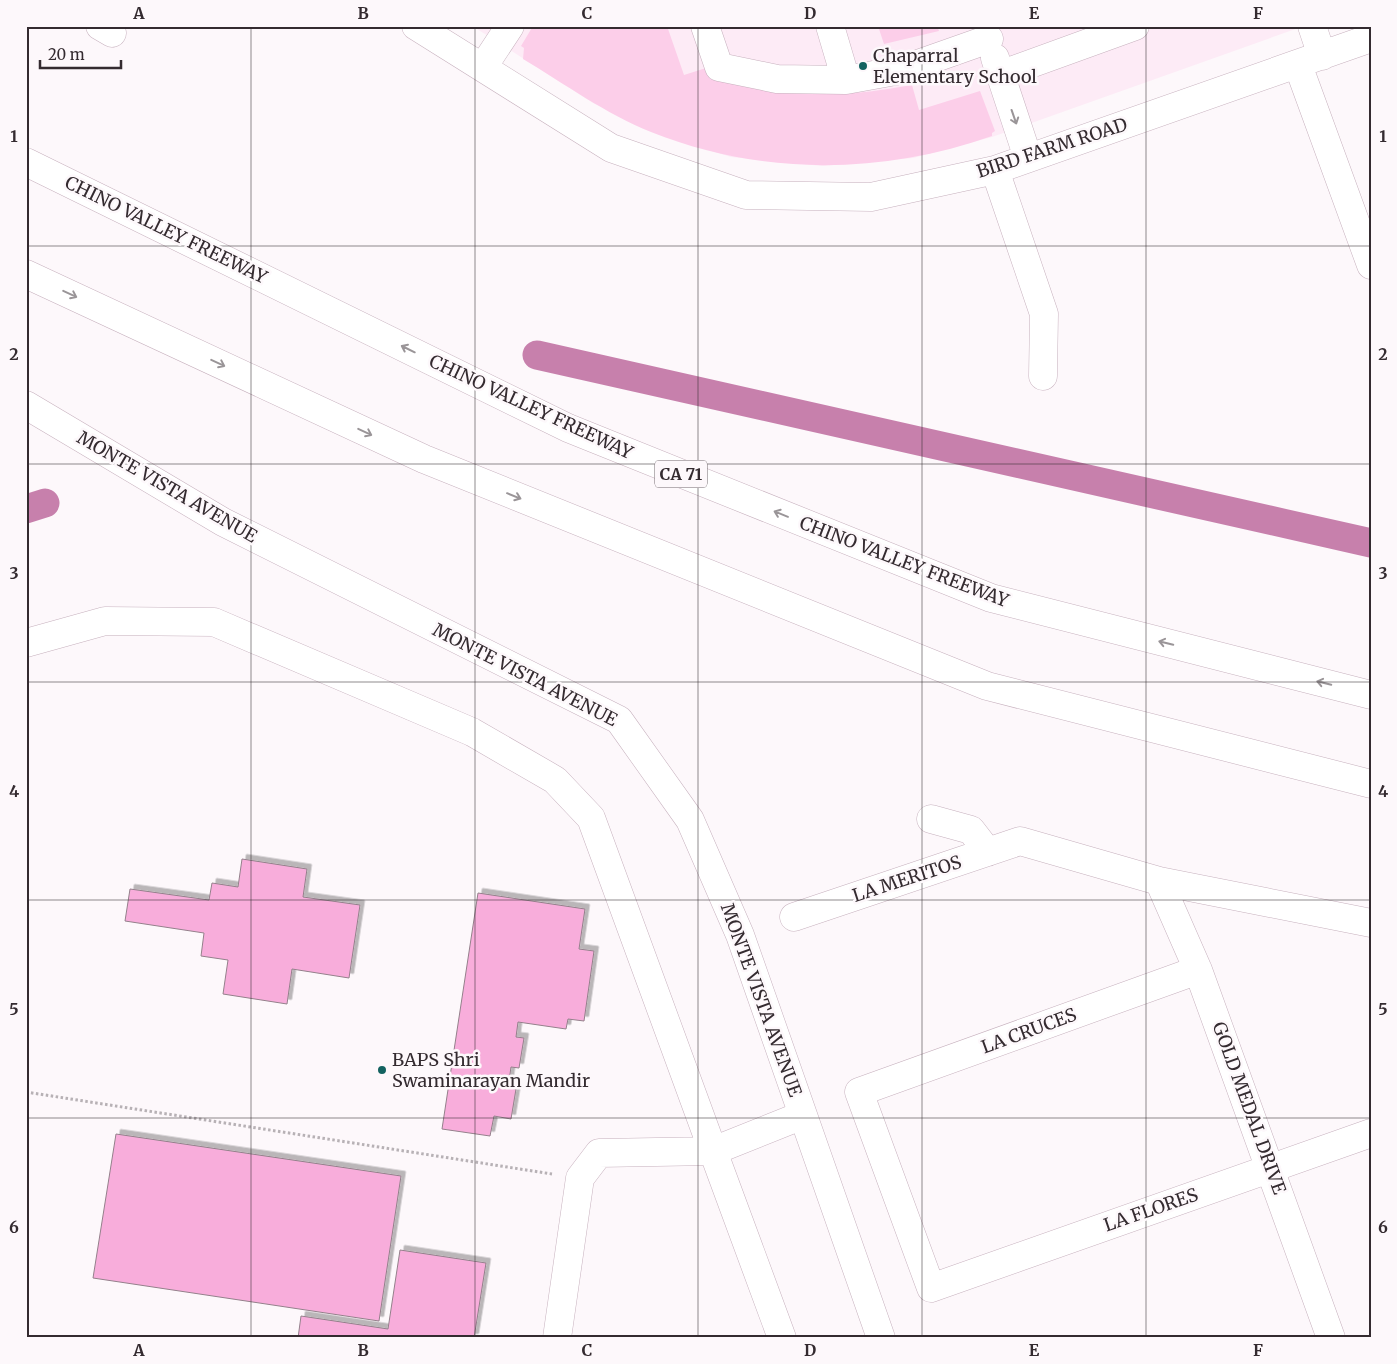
<svg xmlns="http://www.w3.org/2000/svg" width="1397" height="1364" font-family="Merriweather,serif">
<defs>
<filter id="shadow"><feDropShadow dx="4.5" dy="-4.5" stdDeviation="0" flood-color="#0004"/></filter>
</defs>
<rect width="100%" height="100%" fill="#fdf8fb"/>
<path fill="#fdebf6" d="M479,26H1304L992,137L913,158L822,166L731,157L657,134L593,103L477,29Z"/>
<path fill="#fccee9" d="M533,26H667L684,75L706,68L710,79C749,86 789,94 828,94C856,94 884,90 912,85L919,110L980,91L995,131L992,133V136C881,175 761,176 651,132C606,114 565,84 523,59L524,48L521,46Z
M878,26H937L939,31L884,44Z"/>
<g fill="none" stroke-linecap="round" stroke-linejoin="round">
<path stroke="#c780ac" stroke-width="29" d="M537,355L1371,543
M26,509L45,503"/>
</g>
<path fill="#f8addb" stroke="#94808b" filter="url(#shadow)" d="M242,859L307,869L303,897L360,905L349,978L292,969L287,1004L223,994L228,960L201,956L204,933L125,921L130,889L209,900L212,883L238,887Z
M478,893L585,909L579,949L594,951L584,1021L568,1019L566,1029L518,1022L516,1037L524,1038L519,1068L511,1067L508,1088L516,1089L511,1119L494,1116L490,1136L442,1129Z
M116,1134L401,1176L379,1321L93,1278Z
M400,1250L486,1263L474,1338H298L301,1316L388,1329Z"/>
<g fill="none" stroke-linecap="round" stroke-linejoin="round">
<defs>
<path id="minor" d="M100,26L112,33
M416,26L611,148L746,195L871,197L995,170L1371,38
M705,26L719,67L777,79L846,80
M830,26L846,80L901,70L989,39
M1312,26L1322,56
M995,58L1028,158
M1298,65L1371,265
M483,67L510,26
M1000,75L1135,26
M995,170L1044,314L1043,376
M26,405L223,522L619,720L690,820L740,935L881,1338
M26,643L105,621L214,622L472,732L555,780L591,818L713,1151L599,1153L580,1178L557,1338
M931,819L971,830L988,852
M1159,881L1198,970L1331,1338
M794,917L1020,841L1159,881L1371,923
M1198,970L859,1092L931,1288L1371,1133
M782,1338L713,1151L803,1115"/>
<path id="highway" d="M26,162L568,428L991,598L1371,695
M26,274L424,459L987,686L1371,784"/>
</defs>
<use href="#minor" stroke="#c7b1be" stroke-width="29"/>
<use href="#highway" stroke="#c7b1be" stroke-width="29"/>
<path stroke="#b7b1b5" stroke-width="3" stroke-dasharray="2.5 2.5" stroke-linecap="butt" d="M26,1092L552,1174"/>
<use href="#minor" stroke="#fff" stroke-width="28"/>
<use href="#highway" stroke="#fff" stroke-width="28"/>
</g>
<defs><path id="oneway-shaft" d="M-6 0H5M1.5-3L5.5 0L1.5 3" fill="none" stroke-width="1.6" stroke-linecap="round" stroke-linejoin="round" transform="scale(1.25)"/></defs>
<g stroke="#9a9598">
<use href="#oneway-shaft" transform="translate(1014 117) rotate(71)"/>
<use href="#oneway-shaft" transform="translate(70 294) rotate(25)"/>
<use href="#oneway-shaft" transform="translate(408 349) rotate(-154)"/>
<use href="#oneway-shaft" transform="translate(218 363) rotate(25)"/>
<use href="#oneway-shaft" transform="translate(365 432) rotate(25)"/>
<use href="#oneway-shaft" transform="translate(514 496) rotate(22)"/>
<use href="#oneway-shaft" transform="translate(781 514) rotate(-158)"/>
<use href="#oneway-shaft" transform="translate(1166 643) rotate(-166)"/>
<use href="#oneway-shaft" transform="translate(1324 683) rotate(-166)"/>
</g>
<path fill="none" stroke="#342b30" stroke-width="1" stroke-opacity="0.55" d="M251,26V1338M475,26V1338M698,26V1338M922,26V1338M1146,26V1338M26,246H1371M26,464H1371M26,682H1371M26,900H1371M26,1118H1371"/>
<g fill="#136260" stroke="#fdf8fb" stroke-width="2">
<circle cx="863" cy="66" r="5"/>
<circle cx="382" cy="1070" r="5"/>
</g>
<g text-anchor="middle" stroke-width="5" stroke-linejoin="round" paint-order="stroke">
<rect fill="#fdf8fb" stroke="#70686d" stroke-width="1" x="655" y="460.5" width="52" height="27" rx="4"/>
<g font-size="16" font-weight="bold" fill="#342b30">
<text x="681" y="480">CA 71</text>
</g>
<g font-size="18" fill="#342b30" stroke="#fdf8fb" text-anchor="start">
<text x="873" y="62">Chaparral<tspan x="873" dy="21">Elementary School</tspan></text>
<text x="392" y="1066">BAPS Shri<tspan x="392" dy="21">Swaminarayan Mandir</tspan></text>
</g>
<g font-size="18" fill="#342b30" stroke="#fdf8fb">
<text transform="translate(1052 148) rotate(-18)" y="6">BIRD FARM ROAD</text>
<text transform="translate(166 230) rotate(26)" y="6">CHINO VALLEY FREEWAY</text>
<text transform="translate(531 407) rotate(25)" y="6">CHINO VALLEY FREEWAY</text>
<text transform="translate(167 487) rotate(30)" y="6">MONTE VISTA AVENUE</text>
<text transform="translate(904 562) rotate(21)" y="6">CHINO VALLEY FREEWAY</text>
<text transform="translate(525 675) rotate(27)" y="6">MONTE VISTA AVENUE</text>
<text transform="translate(907 879) rotate(-18)" y="6">LA MERITOS</text>
<text transform="translate(761 1000) rotate(70)" y="6">MONTE VISTA AVENUE</text>
<text transform="translate(1029 1031) rotate(-20)" y="6">LA CRUCES</text>
<text transform="translate(1249 1108) rotate(70)" y="6">GOLD MEDAL DRIVE</text>
<text transform="translate(1151 1210) rotate(-19)" y="6">LA FLORES</text>
</g>
</g>
<rect width="1397" height="1364" fill="none" stroke="#fdf8fb" stroke-width="55"/>
<path d="M40 60v8h81v-8" fill="none" stroke="#342b30" stroke-width="2.5"/>
<text x="48" y="60" font-size="15" fill="#342b30" stroke="#fdf8fb" stroke-width="4" paint-order="stroke">20 m</text>
<rect x="28" y="28" width="1342" height="1308" fill="none" stroke="#342b30" stroke-width="2"/>
<g font-size="16" text-anchor="middle" font-weight="bold" fill="#342b30">
<text x="139" y="19">A</text>
<text x="363" y="19">B</text>
<text x="587" y="19">C</text>
<text x="810" y="19">D</text>
<text x="1034" y="19">E</text>
<text x="1258" y="19">F</text>
<text x="14" y="142">1</text>
<text x="1383" y="142">1</text>
<text x="14" y="360">2</text>
<text x="1383" y="360">2</text>
<text x="14" y="579">3</text>
<text x="1383" y="579">3</text>
<text x="14" y="797">4</text>
<text x="1383" y="797">4</text>
<text x="14" y="1015">5</text>
<text x="1383" y="1015">5</text>
<text x="14" y="1233">6</text>
<text x="1383" y="1233">6</text>
<text x="139" y="1356">A</text>
<text x="363" y="1356">B</text>
<text x="587" y="1356">C</text>
<text x="810" y="1356">D</text>
<text x="1034" y="1356">E</text>
<text x="1258" y="1356">F</text>
</g>
</svg>
